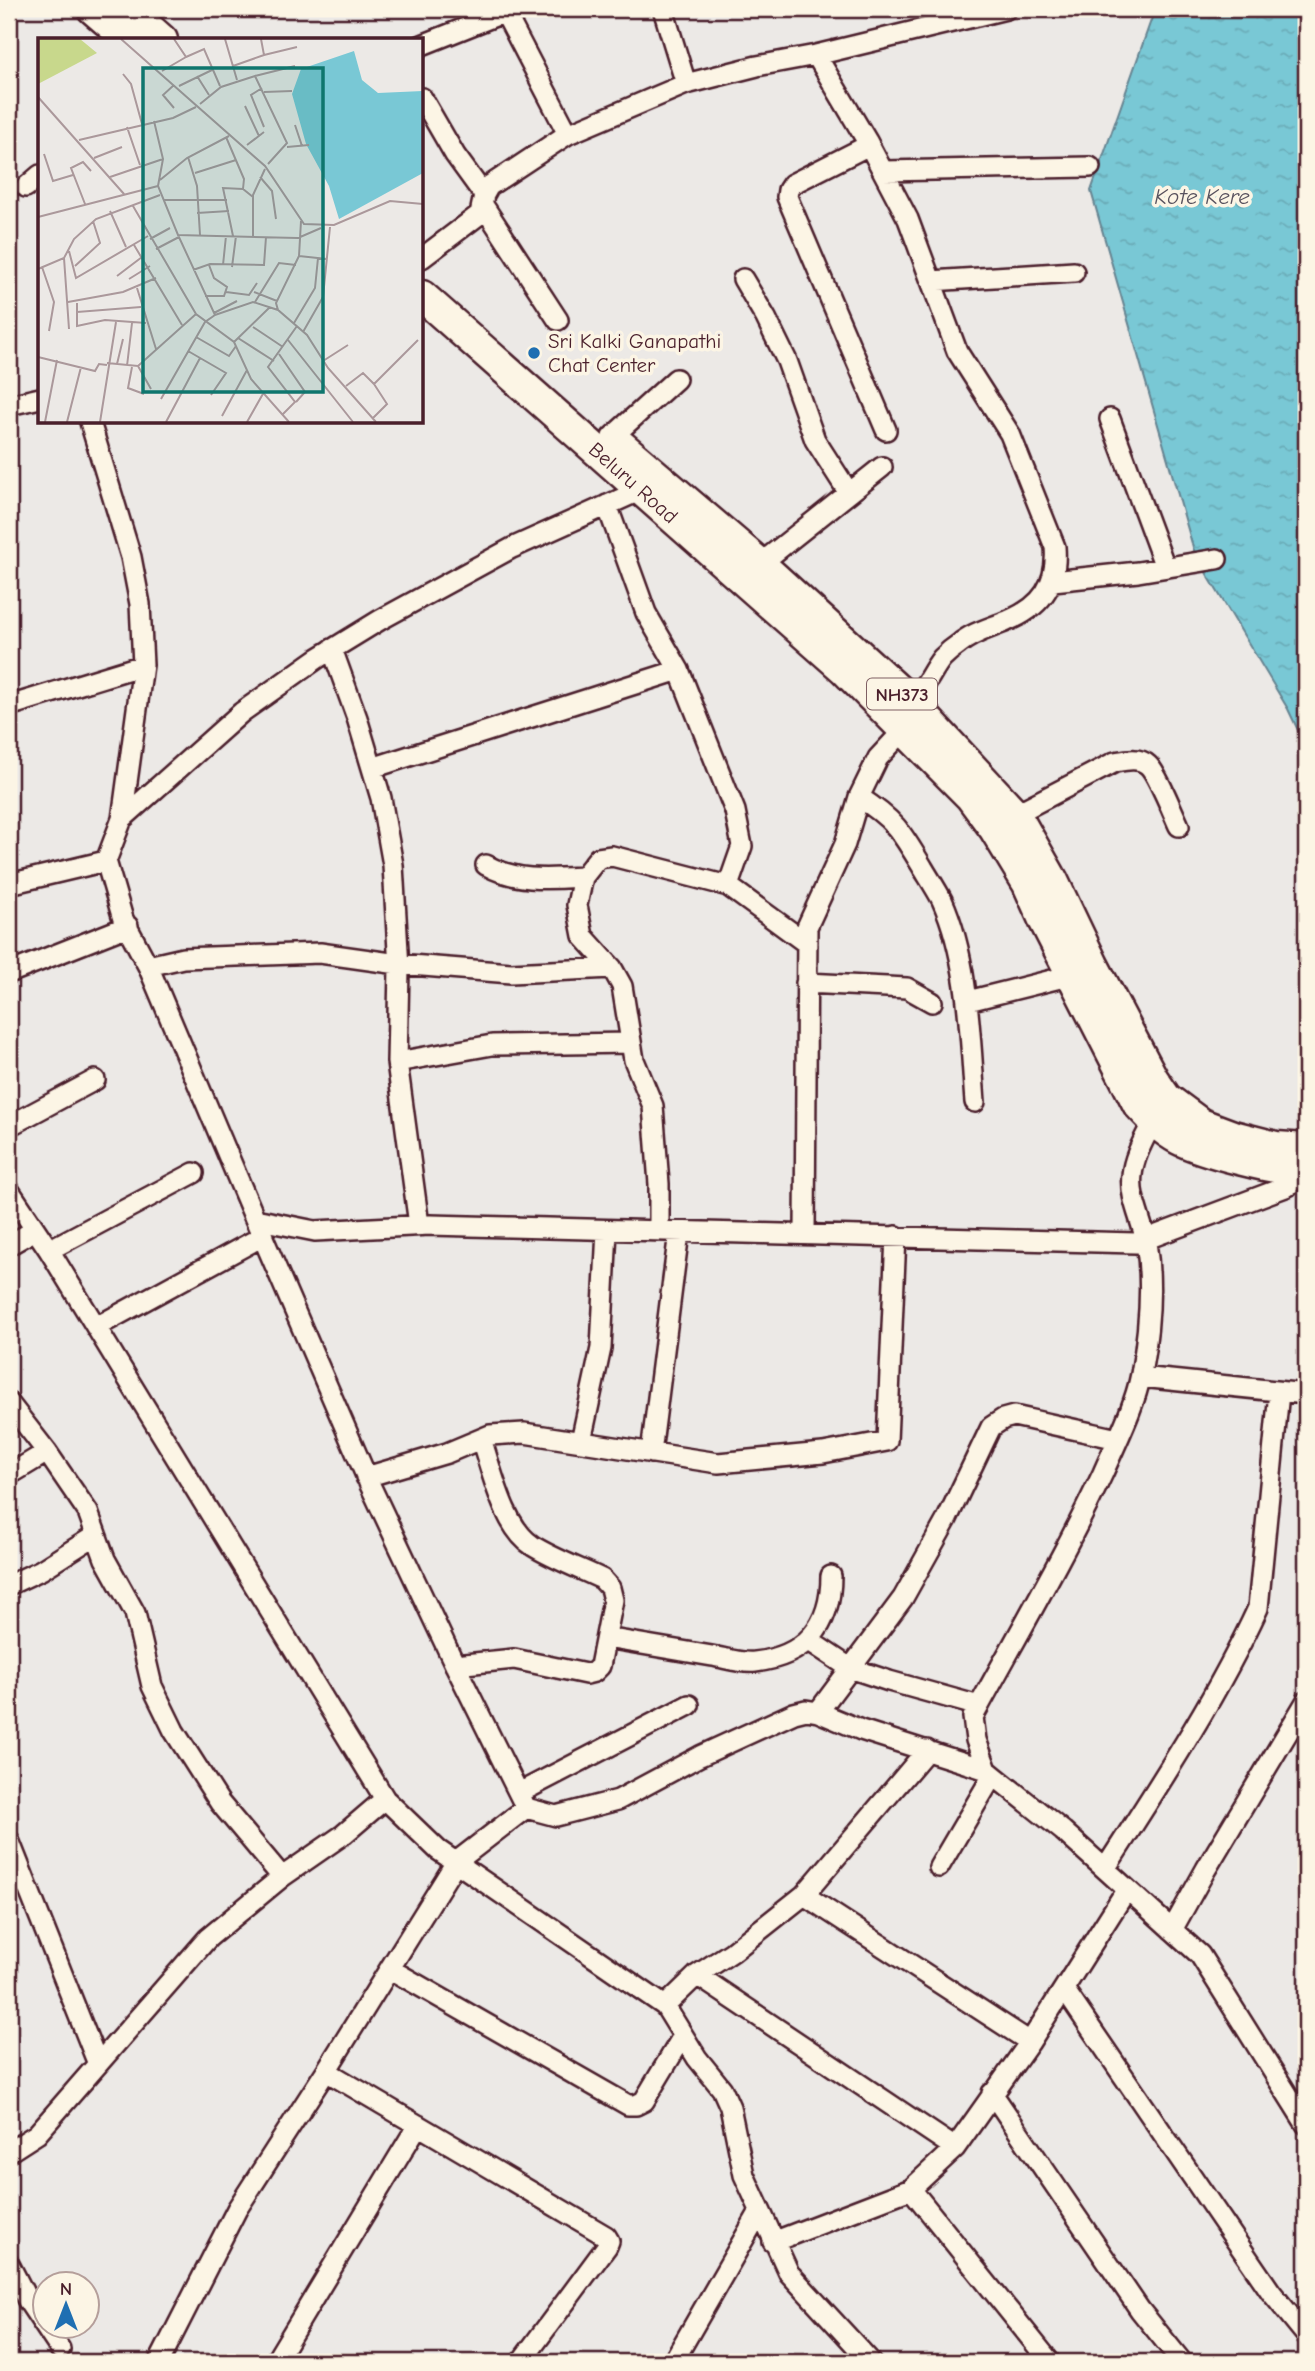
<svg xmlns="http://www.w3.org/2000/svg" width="1315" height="2371" font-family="'Comic Neue',sans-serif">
<defs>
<pattern id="water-ripples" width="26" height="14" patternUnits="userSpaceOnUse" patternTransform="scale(1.75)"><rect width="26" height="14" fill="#79c8d5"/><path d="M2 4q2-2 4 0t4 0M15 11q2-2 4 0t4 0" fill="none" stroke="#6aabb7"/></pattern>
</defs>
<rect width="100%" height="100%" fill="#ece9e6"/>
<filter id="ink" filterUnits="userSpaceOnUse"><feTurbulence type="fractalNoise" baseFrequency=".0143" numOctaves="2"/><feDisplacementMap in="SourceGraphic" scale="14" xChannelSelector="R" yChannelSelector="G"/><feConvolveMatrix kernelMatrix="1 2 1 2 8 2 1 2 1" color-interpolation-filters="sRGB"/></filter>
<g filter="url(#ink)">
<path fill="url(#water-ripples)" stroke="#668491" stroke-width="2" d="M1155,9H1306V747L1288,709L1195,554L1091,191Z"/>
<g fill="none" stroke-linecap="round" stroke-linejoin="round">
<defs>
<path id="minor" d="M503,9L568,134
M663,9L686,84
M422,45L505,12
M816,55L1006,9
M422,98L455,155L484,195
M869,145L792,184L788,190L787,197L886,430
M883,171L1090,167
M26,187L40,175
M483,205L558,320
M422,258L480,214L484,195L489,186L568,134L686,84L757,66L816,55L867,141L908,219L957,351L1010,434L1055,547C1058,584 1042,607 1007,621C991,628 973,632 959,644C953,648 947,653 942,658C930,673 927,687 911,702
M743,279L766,318L787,361L815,440L849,493
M931,281L1074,272
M9,405L40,398
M1110,419L1165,567
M90,422L131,557L140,604L143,665L122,819L106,861L123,919L148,966L255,1219L315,1231L430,1225L1136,1243L1288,1186L1302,1170
M612,437L676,379
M607,505L646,613L679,670L735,811L742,846L728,886
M760,564L882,467
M1053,581L1138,572L1217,559
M332,649L357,718L381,798L393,865L399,968L397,1062L419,1225
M9,706L143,665
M372,768L679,670
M859,797C895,820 901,831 923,868C929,878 936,889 942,900C969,960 970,1038 975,1102
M1015,814L1115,762C1126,760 1139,757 1148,765C1157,773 1173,813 1179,826
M122,819L242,712L318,658L380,620L512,548L641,490
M486,865C516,882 549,879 583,877
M9,884L106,861
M148,966L183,958L320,953L398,964L511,973L612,968
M9,973L128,926
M806,983L907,988L932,1002
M968,1001L1072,975
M397,1062L492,1045L631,1043
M9,1126L95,1080
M9,1190L49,1250L385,1799L438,1850L665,2006L697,2058L722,2089L730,2107L744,2175L789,2273L871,2362
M255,1219L370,1485L455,1665L526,1808L556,1816L618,1800L700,1756L794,1713L806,1710L818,1712L861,1730L987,1770L993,1775L1063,1831L1200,1955L1306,2124
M659,1231V1184L653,1106L634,1060L622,986L612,968L583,936L577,905L583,877L598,858L612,856L728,886L806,943
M805,1234L807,927L845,844L859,797L878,758L904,730
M9,1245L35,1230
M49,1250L194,1173
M96,1327L263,1236
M1141,1377L1306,1394
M9,1403L47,1452L88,1512L105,1559L135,1613L152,1686L174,1731L220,1803L282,1877
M581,1441L601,1348L607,1230
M651,1453L679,1232
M9,1475L47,1452
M366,1477L447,1453L490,1435L524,1433L718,1463L823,1453L887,1441L896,1236
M9,1585L41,1570L96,1535
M606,1638C641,1644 677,1650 712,1656C725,1658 742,1664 755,1662C805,1656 831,1627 831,1576
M808,1640L850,1668L889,1681L979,1706
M455,1665L514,1659L586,1674L594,1672L600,1666L613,1600L610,1588L602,1579C579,1568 554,1559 533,1546C503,1527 492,1470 481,1439
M818,1712L903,1598L946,1521L991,1427L1003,1419L1014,1416L1118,1439
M987,1770L976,1740L973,1717C1017,1636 1064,1556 1103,1473C1116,1443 1135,1406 1141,1374C1149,1331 1153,1285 1146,1242C1142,1220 1129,1197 1132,1175C1134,1155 1145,1138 1153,1121
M519,1793L689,1705
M9,1840L98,2064
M939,1867L993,1775
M1105,1869C1159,1785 1216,1699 1258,1608L1279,1392
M804,1895L1030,2042
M1172,1930L1206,1869L1306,1702
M390,1969L628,2105H636L644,2101L683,2036
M697,1975L955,2148
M1064,1989L1271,2292L1306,2335
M665,2006L697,1975L732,1952L804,1895L927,1750
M326,2071L606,2236L609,2241L607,2246L521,2362
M992,2093L1140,2310L1182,2362
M9,2152L37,2134L208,1938L282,1877L344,1834L385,1799
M773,2242L911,2189
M9,2264L28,2301L60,2349
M159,2362L237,2209L326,2071L456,1862L526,1808
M275,2362L418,2125
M673,2362L760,2211
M1050,2362L911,2189L955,2148L1030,2042L1127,1889"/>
<g id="highway">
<path d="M93,9L129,40"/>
<path d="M127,9L162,40"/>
<path id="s1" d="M422,296L844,669L971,797L994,828L1028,884L1045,922L1138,1104C1150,1117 1163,1131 1179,1139C1202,1151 1281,1172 1306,1170"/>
<path d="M617,442L760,564L911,702L1015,814L1053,881L1093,965L1153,1079L1166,1098L1201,1124L1233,1136L1276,1147L1306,1149"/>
</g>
</defs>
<use href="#minor" stroke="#4a1f2b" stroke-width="24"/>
<use href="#highway" stroke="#4a1f2b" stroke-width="35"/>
<use href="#minor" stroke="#fcf5e5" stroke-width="19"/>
<use href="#highway" stroke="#fcf5e5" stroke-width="30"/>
</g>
</g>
<circle fill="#1f6fb2" stroke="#fcf5e5" stroke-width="2.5" cx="534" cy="353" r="7"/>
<g text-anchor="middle" stroke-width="7" stroke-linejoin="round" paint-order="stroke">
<rect fill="#fcf5e5" stroke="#7f5f63" stroke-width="2" x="867" y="678.5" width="70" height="31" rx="5"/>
<g font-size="19" font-weight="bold" fill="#4a1f2b">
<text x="902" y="701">NH373</text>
</g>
<g font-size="21" fill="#4a1f2b" stroke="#fcf5e5" text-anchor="start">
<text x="548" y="348">Sri Kalki Ganapathi<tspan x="548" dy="24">Chat Center</tspan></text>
</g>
<g font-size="21" fill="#4a1f2b" stroke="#fcf5e5">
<text dy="7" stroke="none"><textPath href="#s1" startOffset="282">Beluru Road</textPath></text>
</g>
<g font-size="23" font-style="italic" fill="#58525e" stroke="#fcf5e5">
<text x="1202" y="204">Kote Kere</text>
</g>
</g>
<g transform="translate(38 38)">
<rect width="385" height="385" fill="#ece9e6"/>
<path d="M0,1H42L59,15L0,46Z" fill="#c8d88c"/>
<path d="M316,13L324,42L340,55L385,53V135L301,181L291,148L268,106L254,56L263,31Z" fill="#79c8d5"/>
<path fill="none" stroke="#ab989b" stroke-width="2" d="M83,1L227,128L266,186L296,187L352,163L385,166M187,1L199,42M226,17L259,9M148,19L166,11L182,48M195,28L226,17L223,1M124,33L148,19L136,1M85,36L93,46L104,86M159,38L171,57M217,38L257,28M136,47L125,57L136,70M141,48L174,32M224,50L213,57L226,89M226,54L254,53M0,59L86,156M162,66L183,49L217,38L249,105L230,126M207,68L221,98M116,83L125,121L120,148L140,197L260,200L283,190M257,87L264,108M89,89L102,127M188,99L206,141L205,151M41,102L135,80L158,69M209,107L226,94M249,109L271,107M6,116L15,143L35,137M150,119L159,148L162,197M56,120L84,109M157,135L198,122M72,139L125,121M222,139L234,153L238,181M122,142L149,120L191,98M125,162H189M47,166L33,130L45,124L53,133M95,168L158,276L196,304L213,341L251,384M72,173L88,209M159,175L191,173M0,179L120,148M140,197L177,277L215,264L240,272L269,297L290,330L338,384M195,198L185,150L205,151L215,159M215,198V157L227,131M112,201L132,190M96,207L144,287M118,211L141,199M31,213L38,240L110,198M261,218L289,221M26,220L31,291M185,227L188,198M37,228L62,205L55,183M4,229L16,264L11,293M194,229L198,198M0,231L26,220L36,201L58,181L122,157M155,232L172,226L226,227L228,199M79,238L104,219M91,241L112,228M99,250L118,311M188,254L211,257L219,245M216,254L239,263M167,258H186L189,249L176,240L171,227M30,264L85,254L118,240M217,264L241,225L258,227M39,265V288L67,282L108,285M240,272L238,265L261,218L263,183M39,274L103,269M176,275L199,263M256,285L277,250L280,220M215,289L245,309M265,294L285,259L292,189M158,299L191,318L198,308M200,300L236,323M250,302L315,384M196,304L232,269M150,313L188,335L173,357M241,316L267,354L258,364M0,319L57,333L61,326L69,327M285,323L310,307M69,325L100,328L158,276M79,326L85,301M89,328L94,285M100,328L113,351M94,329L90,350L106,356M308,348L325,335L336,346L380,302M123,361L167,284L177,277M245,376L257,364L230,329L259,288M184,378L209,332M335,380L349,366L336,346M7,384L19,322M29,384L43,329M62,384L78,284M128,384L162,320M209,384L226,354"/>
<path fill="#0f766e" fill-opacity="0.15" stroke="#0f766e" stroke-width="3.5" d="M105,30H285V354H105Z"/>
<rect width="385" height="385" fill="none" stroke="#4a1f2b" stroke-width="3.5"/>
</g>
<rect width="1315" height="2371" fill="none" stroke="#fcf5e5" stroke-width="35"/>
<rect x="18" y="18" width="1280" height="2336" fill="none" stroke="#4a1f2b" stroke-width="2.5" filter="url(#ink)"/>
<g transform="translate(66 2305)"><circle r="33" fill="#fcf5e5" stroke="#b59f9b" stroke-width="2"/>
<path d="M0-5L12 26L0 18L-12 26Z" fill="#1f6fb2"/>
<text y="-10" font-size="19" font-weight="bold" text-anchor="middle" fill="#4a1f2b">N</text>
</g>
</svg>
